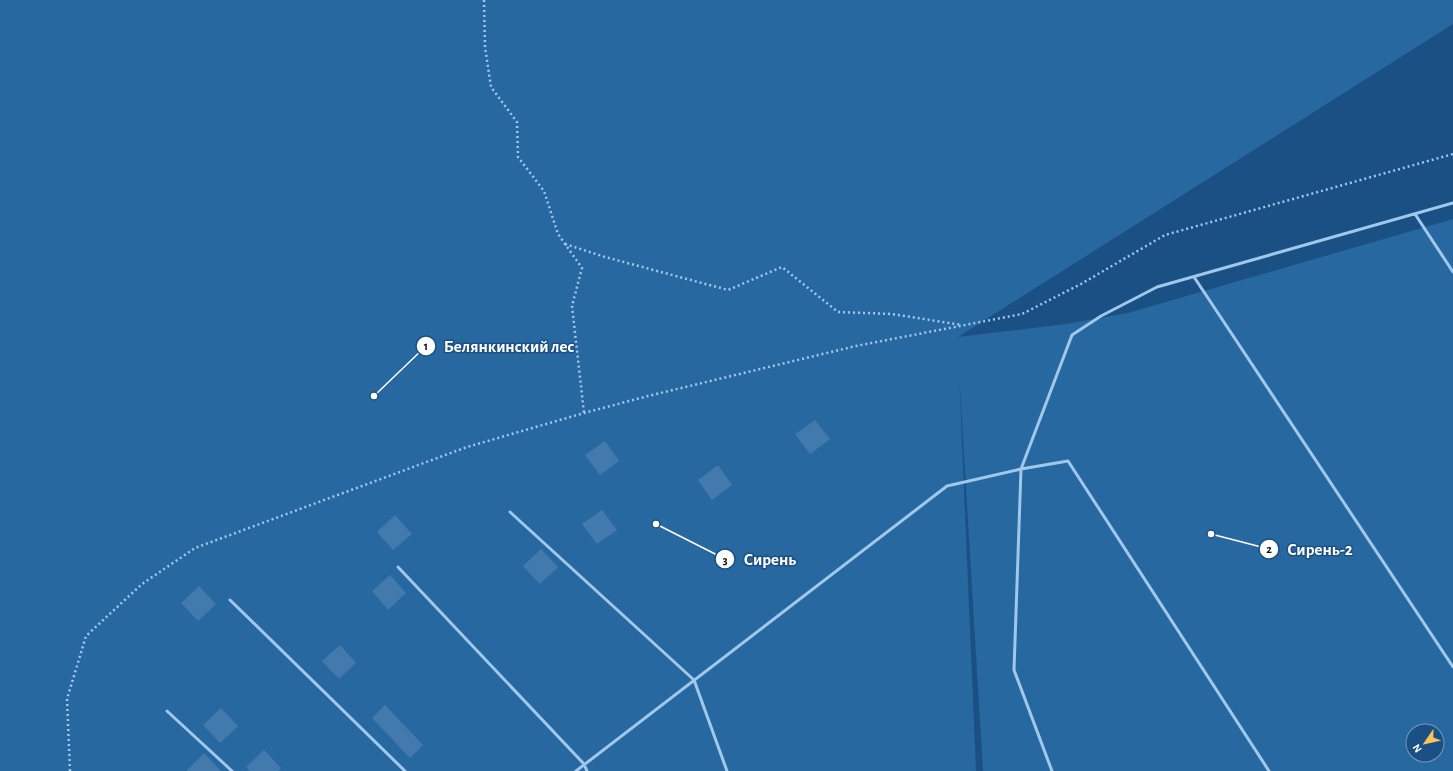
<svg xmlns="http://www.w3.org/2000/svg" width="1453" height="771" font-family="'Alegreya Sans',sans-serif">
<rect width="100%" height="100%" fill="#1a5084"/>
<path fill="#2868a1" fill-rule="evenodd" d="M0,0H1453V24L958,337L1066,324L1128,313L1453,219V771H983L959,372L976,771H0ZM1413,731H1437V755H1413Z"/>
<path fill="#427aad" d="M815,420L830,439L810,454L795,434Z
M605,441L619,461L600,475L585,455Z
M718,465L732,485L712,500L698,480Z
M602,510L617,530L597,544L582,524Z
M395,515L412,534L393,550L377,532Z
M541,549L558,567L540,584L523,566Z
M390,575L406,593L388,610L372,591Z
M199,586L216,604L198,621L181,603Z
M340,645L356,663L339,679L322,661Z
M385,705L423,745L410,758L372,718Z
M221,708L238,726L220,743L203,725Z
M264,750L281,768L278,771H250L246,767Z
M204,753L221,771H187V770Z"/>
<g fill="none" stroke-linecap="round" stroke-linejoin="round">
<path stroke="#9fc8ec" stroke-width="2.5" stroke-dasharray="2 3" stroke-linecap="butt" d="M484,0L485,47L491,87L517,122L518,157L544,191L558,234L582,268L572,306L584,413
M565,244L605,257L728,290L782,267L838,312L892,314L962,325
M70,771L67,699L86,636L142,584L195,548L467,447L584,413L648,396L856,346L1022,314L1081,284L1165,235L1453,154"/>
<path stroke="#9fc8ec" stroke-width="3" d="M1415,214L1453,272
M1194,277L1453,667
M510,512L694,680L727,771
M398,567L584,764L587,771
M230,600L405,771
M167,711L232,771
M576,771L947,486L1021,469L1072,335L1101,316L1157,287L1453,203
M1052,771L1014,670L1021,469L1068,461L1269,771"/>
</g>
<path fill="none" stroke="#fff" stroke-width="1.5" d="M374 396L426 346M1211 534L1269 549M656 524L725 559"/>
<g fill="#fff" stroke="#1a5084" stroke-width="1.5">
<circle cx="374" cy="396" r="4"/>
<circle cx="1211" cy="534" r="4"/>
<circle cx="656" cy="524" r="4"/>
<circle cx="426" cy="346" r="10"/>
<circle cx="1269" cy="549" r="10"/>
<circle cx="725" cy="559" r="10"/>
</g>
<g font-size="12" text-anchor="middle" font-weight="bold" fill="#111">
<text x="426" y="350">1</text>
<text x="1269" y="553">2</text>
<text x="725" y="564">3</text>
</g>
<g font-size="17" text-anchor="middle" font-weight="bold" fill="#fff" stroke="#1a5084" stroke-width="3" stroke-linejoin="round" paint-order="stroke">
<text x="509" y="352">Белянкинский лес</text>
<text x="1320" y="555">Сирень-2</text>
<text x="770" y="565">Сирень</text>
</g>
<g transform="translate(1425 743) rotate(236)"><circle r="19" fill="#1a5084" stroke="#7696b5"/>
<path d="M0-3L7 15L0 10L-7 15Z" fill="#fec25b"/>
<text y="-6" font-size="11" font-weight="bold" text-anchor="middle" fill="#ffffff">N</text>
</g>
</svg>
